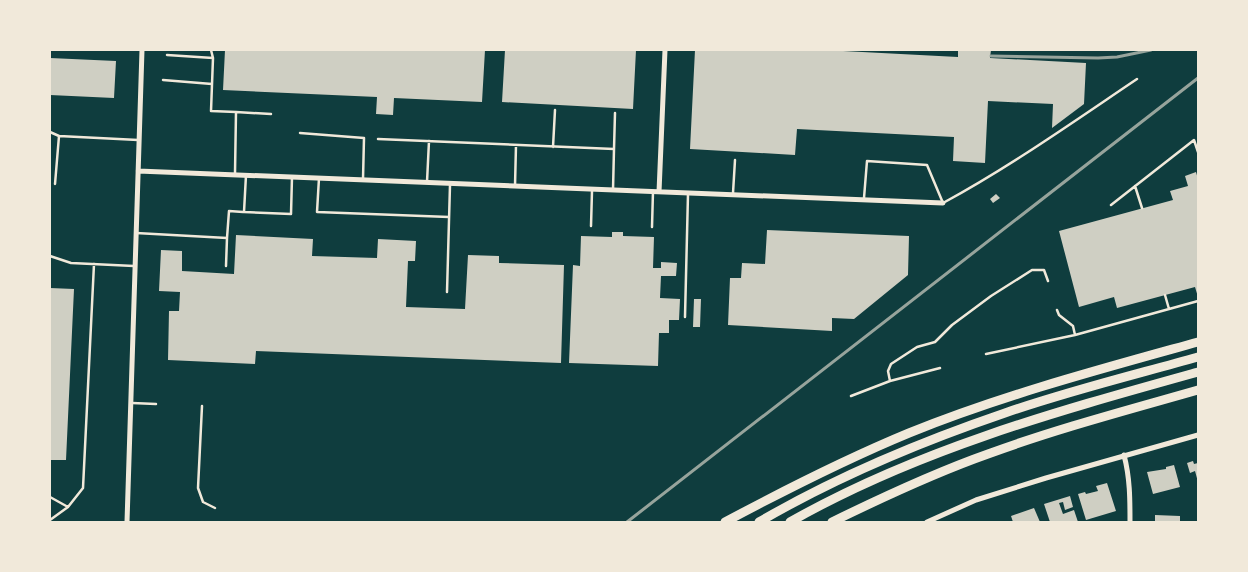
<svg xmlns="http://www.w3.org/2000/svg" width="1248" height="572" font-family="'Exo 2',sans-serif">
<rect width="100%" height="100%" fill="#0f3d3e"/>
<path fill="#cfcfc3" d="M225,50H485L482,102L394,98L393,115L376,114L377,97L223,90Z
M505,50H636L633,109L502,102Z
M695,50H824L958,57V50H991L990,58L1086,63L1084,104L1052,128L1053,104L988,101L985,163L953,161L954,137L797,129L795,155L690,149Z
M50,58L116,61L114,98L50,95Z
M1196,172L1198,179V297L1195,287L1117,308L1114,297L1079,307L1059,231L1173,200L1170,191L1188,186L1185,176Z
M996,194L1000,198L993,203L990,199Z
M767,230L909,236L908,275L854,319L832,318V331L728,325L730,278H741L742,263L765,264Z
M612,232H623V236L654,237L653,268H661V262L677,263L676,276H661L660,298L680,299L679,320H669V333H659L658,366L569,363L573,265L580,266L581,236L612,237Z
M236,235L313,239L312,256L377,258L378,239L416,241L415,261H408L406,307L465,309L468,255L499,256V263L564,265L561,363L256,351L255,364L168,360L169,311H179L180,292L159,291L161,250L182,251V271L234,274Z
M50,288L74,289L66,460H50Z
M694,299H701L700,327H693Z
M1193,461L1194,464L1198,463V482L1195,471L1190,473L1187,463Z
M1174,465L1180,487L1153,494L1147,472L1166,469V467Z
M1107,483L1116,511L1086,520L1078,494L1085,492L1086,494L1098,491L1096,486Z
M1070,496L1073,507L1065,510L1063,502L1059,503L1063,514L1074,510L1078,522H1050L1044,504Z
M1034,508L1040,522H1013L1011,516Z
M1155,515L1180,516V522H1155Z"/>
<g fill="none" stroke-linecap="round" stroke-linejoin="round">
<path stroke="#f1e9da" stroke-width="2.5" d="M211,50L213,58
M167,55L213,58L211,111L236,112L235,173
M163,80L212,84
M236,112L271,114
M50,132L59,136
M300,133L364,138L363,179
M378,139L614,149L615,113
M553,147L555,110
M246,175L244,212L291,214L292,177
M319,178L317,212L449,217
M427,182L429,141
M55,184L59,136L138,140
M515,186L516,145
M1135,186L1142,208
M613,190L614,149
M733,193L735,160
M864,198L867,161L927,165L943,203C1011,166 1073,122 1137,79
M1111,205L1194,140L1198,152
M591,226L592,191
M652,227L653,191
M136,233L227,238L226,266
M227,238L229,211L243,212
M50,256L71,263L134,266
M447,292L450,185
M1165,295L1169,309
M1057,310L1059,315L1073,326L1075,335
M685,317L688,194
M986,354L1075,335L1198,301
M890,381L888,371L891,364L917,347L935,342L952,325L991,296L1032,270H1044L1048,281
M851,396L890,381L940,368
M132,403L156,404
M202,406L198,488L203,502L215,508
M50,497L68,507
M50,520L68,507L83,488L94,264"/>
<path stroke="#f1e9da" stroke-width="5" d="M138,171L943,203
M659,192L665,50
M1124,455C1130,478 1130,499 1130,522
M127,522L142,50
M927,522L976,500L1046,478L1198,435"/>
<path stroke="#f1e9da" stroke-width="9" d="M725,522C785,490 846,459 909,433C1003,395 1101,369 1198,342
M759,522C836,477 920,442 1005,413C1068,391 1134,375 1198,357
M790,522C916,450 1058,411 1198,372
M832,522C883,497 934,473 988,454C1056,429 1128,410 1198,390"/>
<path stroke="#97a49c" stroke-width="3" d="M991,56L1098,58L1117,57L1151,50
M627,522L1198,78"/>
</g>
<rect width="1248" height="572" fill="none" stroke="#f1e9da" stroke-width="102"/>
</svg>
